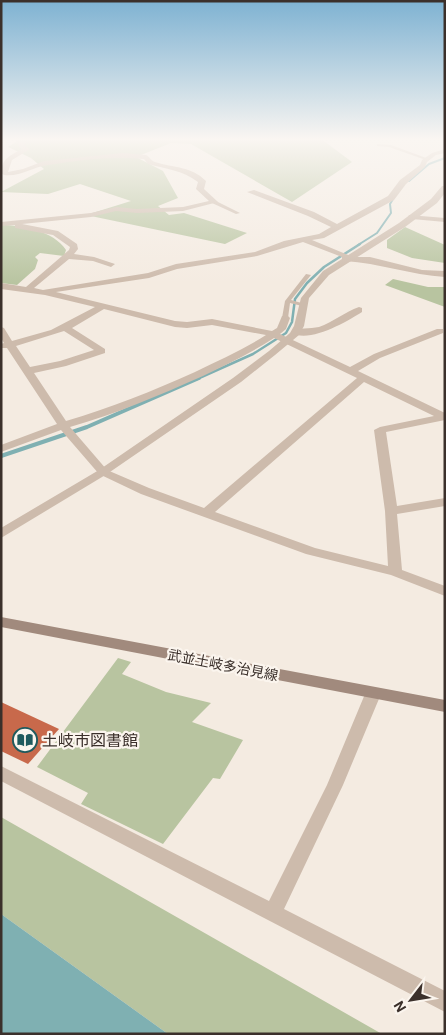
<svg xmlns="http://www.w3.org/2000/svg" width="446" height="1035" font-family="Roboto,'Noto Sans JP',sans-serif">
<rect width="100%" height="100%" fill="#f4ebe1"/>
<path fill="#b8c4a0" d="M20,139H305L324,141L352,162L292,202L191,144L171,143L136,157L163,171L178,198L158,206L169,215L184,213L247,233L225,244L86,215L131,201L80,184L48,194L1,192L44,169L31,158L8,147Z
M1,225C22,225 54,231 66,250L64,256L40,253L35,257L38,260L35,269L17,285L1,283Z
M405,227L445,245V263L412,258L387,248V240Z
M393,279L428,287H445V307L385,285Z
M118,658L131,662L122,674L166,692L211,703L192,722L243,740L220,779L213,778L163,844L81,804L88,793L37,767Z
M1,817L382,1034H168L1,914Z"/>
<path fill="#7fb0b2" d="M1,914L168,1034H1Z"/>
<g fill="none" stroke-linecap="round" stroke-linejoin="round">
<path stroke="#7fb0b2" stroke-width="2" d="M409,181L429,164L445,158
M358,245L377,233L391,213L390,204L393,199"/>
<path stroke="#7fb0b2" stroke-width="2.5" d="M197,379L253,354L286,333L292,322L295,299L307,283L324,267L360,244"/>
<path stroke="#7fb0b2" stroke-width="4" d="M1,456L87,427L199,378"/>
</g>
<path fill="#c8694b" d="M1,702L59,729L28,764L1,751Z"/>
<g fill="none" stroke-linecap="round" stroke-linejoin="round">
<path fill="#cdbbac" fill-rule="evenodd" d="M377,144L391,145L429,159L426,160L389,147L377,146Z
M212,201H216L240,213L236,214L212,203Z
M306,274L311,275L291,300L305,304L302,306L290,303L288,318L287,319H283L282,318L285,301Z"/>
<path fill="#cdbbac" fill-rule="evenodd" d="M19,139H25V146L30,149L12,160L8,172L23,169L44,161L123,153L146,155C150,157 151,161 155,162C174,168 191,166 206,181L204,189L218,202L183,211L137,213L116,211L91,217L22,224L58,231L77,244L78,249L74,254L94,257L115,264L111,267L93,261L69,259L34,288L43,290L148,273L176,264L255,252L284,241L319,234L331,227L308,216L247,192L254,190L314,212L337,224L388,196L400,180L420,165L422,160L432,153L445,149V153L436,155L427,162L425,167L406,184L394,200L324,238L312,240L353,257H370L422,270L445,271V277C411,275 379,263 345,261H342V257L303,242L257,256L177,269L149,278L56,292L175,321L187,322L212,319L272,331L277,328L282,316H288L290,318L286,329L280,334L350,367L374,354L437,329H443V333L380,358L358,371L445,413V420L386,432L397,506L445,498V506L397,514L402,570L445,586V596L391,575L306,554L141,494L99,474L61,430L1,452V445L57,424L7,348H1V344L4,343L1,338V327L4,328L12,341L51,330L95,307L45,295L1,289V283L26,287L69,250L70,247L53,235L15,228V225L1,226V222L91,213L116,207L137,209L183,207L209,201L196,189L198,182C182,170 166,169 148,164L144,159C112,156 79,160 48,165C33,167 20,177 4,175L1,173C1,159 11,155 22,149L19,147ZM104,309L175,327L187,328L212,325L266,335C243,350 219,360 195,372C153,391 110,408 66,421L34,373L66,366L105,353V349L72,328ZM64,331L94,350L60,361L30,367L16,346ZM274,338L357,378L204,508L149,488L107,470L70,427C116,414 160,395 203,376C227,364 251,353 274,338ZM364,382L434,416L380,427L374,430L385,511L388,566L315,548L215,512Z
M409,215L445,218V222L412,219L408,217Z
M359,307L362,308V312C348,321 307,345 291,332C298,327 310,329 319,327C333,322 345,312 359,307Z
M373,688L378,690L381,694L343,785L284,909L445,991V1012L1,781V766L269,901L327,785L365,694L368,690Z"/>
<path fill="#cdbbac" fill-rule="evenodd" d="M442,186H445V193L437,203L405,227L329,275L309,298L304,326L299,335L275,355L241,382L107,474L1,538V528L99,470L233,378L269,351L290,333L294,326L301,298L323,271L399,223L431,199Z"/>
<path fill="#a18a7d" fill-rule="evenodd" d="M1,617L445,700V712L1,627Z"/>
</g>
<linearGradient id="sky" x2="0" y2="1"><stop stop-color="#7eb2d2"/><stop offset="0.49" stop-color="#faf6f2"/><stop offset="1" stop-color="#faf6f2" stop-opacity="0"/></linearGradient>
<rect width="446" height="284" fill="url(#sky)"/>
<defs>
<symbol id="library-ring" viewBox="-11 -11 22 22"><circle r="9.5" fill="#fbf5ee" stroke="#1f5a5e" stroke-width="1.5"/><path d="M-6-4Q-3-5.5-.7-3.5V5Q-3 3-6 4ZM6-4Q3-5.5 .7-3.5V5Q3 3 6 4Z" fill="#1f5a5e"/></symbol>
</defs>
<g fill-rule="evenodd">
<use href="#library-ring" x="11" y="726" width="28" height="28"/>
</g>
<g text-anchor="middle" stroke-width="4.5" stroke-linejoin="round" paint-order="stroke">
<g font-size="14" fill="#3b302b" stroke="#fbf5ee">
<text transform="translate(223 665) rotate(11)" y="5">武並土岐多治見線</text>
</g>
<g font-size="16" fill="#3b302b" stroke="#fbf5ee" text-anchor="start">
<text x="42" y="746">土岐市図書館</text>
</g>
</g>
<rect width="446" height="1035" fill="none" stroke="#3b302b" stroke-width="5"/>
<g transform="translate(411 1000) rotate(239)" stroke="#fbf5ee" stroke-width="4" paint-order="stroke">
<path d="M0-4L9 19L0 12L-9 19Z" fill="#3b302b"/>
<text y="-8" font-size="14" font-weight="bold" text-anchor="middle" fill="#3b302b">N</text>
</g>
</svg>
